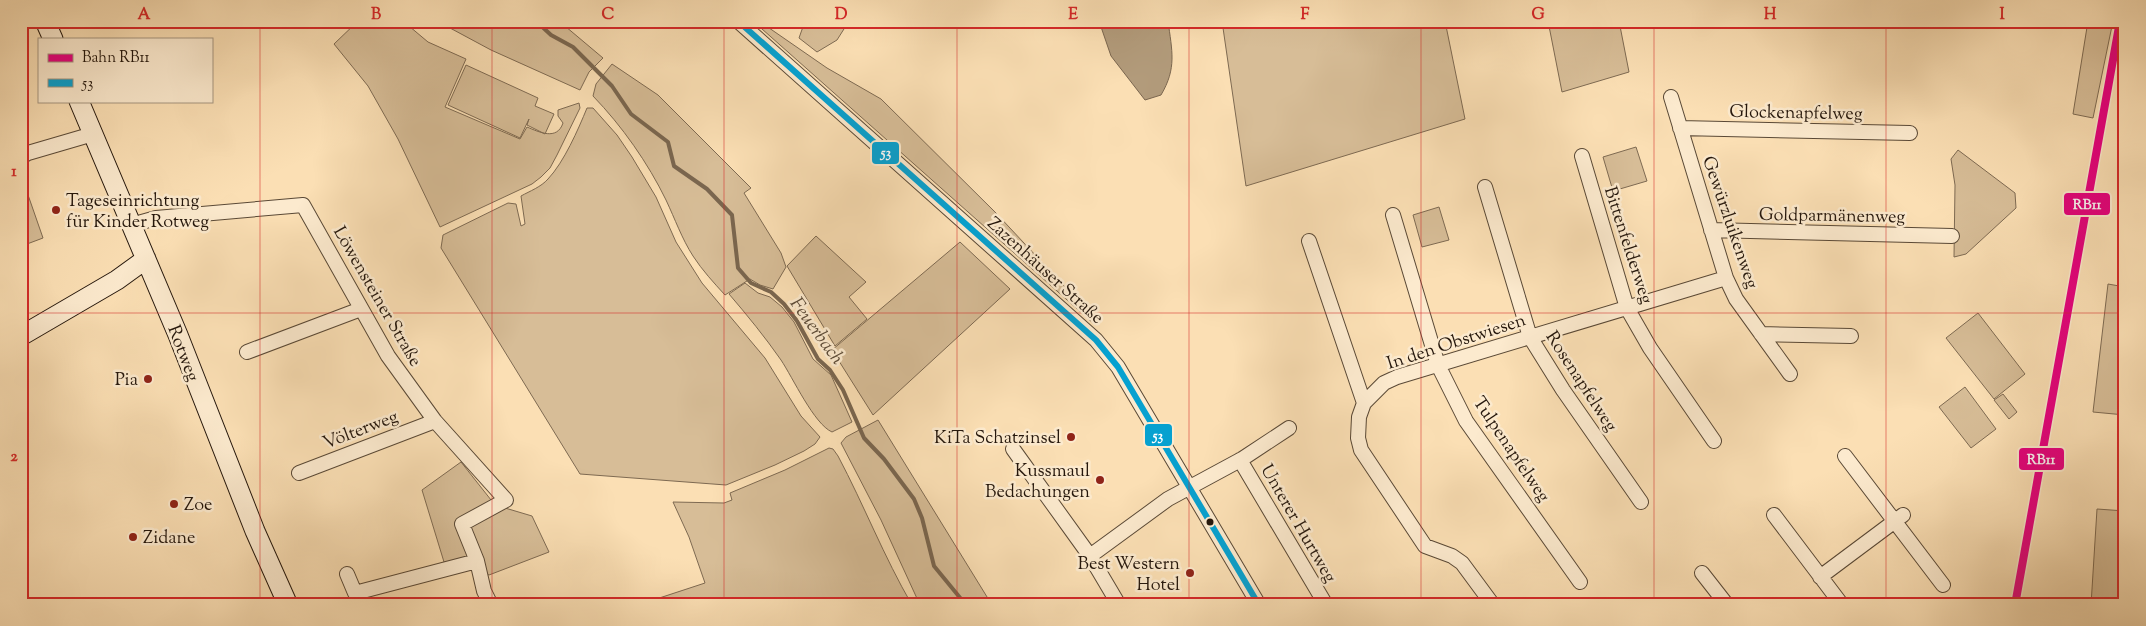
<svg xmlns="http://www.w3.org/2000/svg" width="2146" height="626" font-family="'Sorts Mill Goudy',serif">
<rect width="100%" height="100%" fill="#fbdfb4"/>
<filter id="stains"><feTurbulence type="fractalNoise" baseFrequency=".004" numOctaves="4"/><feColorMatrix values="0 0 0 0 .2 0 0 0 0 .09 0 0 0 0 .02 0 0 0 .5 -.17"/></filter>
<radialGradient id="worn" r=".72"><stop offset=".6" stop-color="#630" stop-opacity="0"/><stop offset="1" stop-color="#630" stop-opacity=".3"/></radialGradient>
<path fill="#d7bd97" stroke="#7e6a52" d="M358,21H403L428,42L466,59L445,107L520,139L527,127C539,132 557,141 563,123L558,116V110L579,103L580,108L557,155L550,168L541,177L532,184L440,227L398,139L368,86L334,44Z
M437,21H559L603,58L589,72L580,90L491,50Z
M753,21H759L827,68L881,99L995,212L1095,319L1093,323Z
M805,21H849L837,40L817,52L799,38Z
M1222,21H1445L1465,119L1246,186Z
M1548,21H1619L1629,72L1562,92Z
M2088,21H2113L2093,118L2073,114Z
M612,64L658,95L751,188L744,193L781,253L786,267L773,289L760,285L750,279L725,295C714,283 702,270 693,256C682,239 675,219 666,200C648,163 622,126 593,96L596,84Z
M466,65L538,98L535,106L554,114L545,134L527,125L529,119L520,138L448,105Z
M587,108H593L617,135L632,157L656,197L676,242L702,283L765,358L801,416L820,437L815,444L804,451L775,465L726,485L580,474L441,248L443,235L508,203L516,204L521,226L525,224L521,196C530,191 541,187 548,179C564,162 578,130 587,108Z
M1636,147L1647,181L1613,191L1603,157Z
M1958,150L2015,193L2016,208L1966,254L1954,257L1955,185L1951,159Z
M27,192L43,238L27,244L21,225V193Z
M1439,207L1449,240L1422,247L1413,215Z
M816,236L866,282L849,297L867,319L835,346L787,266Z
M960,242L1010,289L873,415L832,350Z
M745,283L758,293L770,297L782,307L794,322L813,359L831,375L852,422L832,432C814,424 793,378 781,360C765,337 747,315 729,294Z
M2108,284L2125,287V415L2093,412Z
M1978,313L2025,374L1994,399L1946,338Z
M1965,387L1996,429L1971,448L1939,407Z
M2003,394L2017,412L2009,419L1994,400Z
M878,420L992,605H920L881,520L841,443L846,437Z
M829,448L833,449L838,456C864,505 884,557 912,605H628L637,602L641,604L705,583L689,537L673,502L724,503L732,500L730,493L785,470Z
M461,462L495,505L532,516L549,552L489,575L460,563L444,562L422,490Z
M2097,509L2125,511V605H2091Z"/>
<path fill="#b29b7b" stroke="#7a664f" d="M1099,21H1168C1172,51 1177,68 1161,95L1145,100L1111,56Z"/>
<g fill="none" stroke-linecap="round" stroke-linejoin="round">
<path stroke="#7a664f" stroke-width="4" d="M536,21L551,35L573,47L612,86L631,114L668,142L674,166L707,189L732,215L738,268L751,283L771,292L784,304L797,321L818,359L830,370L843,390L864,438L884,459L914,499L922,518L934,566L966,605"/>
<defs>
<path id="minor" d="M738,21L1096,340L1118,367L1259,605
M1671,97L1726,278L1736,299L1790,374
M1680,128L1910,133
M1582,156L1627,308L1650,348L1714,441
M21,157L28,153L93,134
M1485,187L1530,337L1563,390L1641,502
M1393,215L1438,365L1466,421L1580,582
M131,225L156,218L303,205L388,356L435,421L506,500L462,524L477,561L484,591L491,605
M1711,230L1952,236
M1309,241L1364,403
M1761,334L1851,336
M247,352L361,309
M1013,449L1090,556L1119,605
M1845,456L1943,585
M1240,460L1326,605
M299,473L435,421
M1774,515L1842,605
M1090,556L1168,499L1242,459L1289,428
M1702,573L1727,605
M347,574L355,593L477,561
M1820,577L1903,515
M1493,605L1462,563L1452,556L1425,546L1361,450L1358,438L1359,417L1364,403L1384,383L1397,377L1726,278"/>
<path id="secondary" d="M45,21L53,39
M79,101L178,335L255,531L288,605
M21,336L117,280L146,259"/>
</defs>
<use href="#minor" stroke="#5a4936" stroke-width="16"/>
<use href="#secondary" stroke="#25170c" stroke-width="21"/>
<use href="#minor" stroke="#fceace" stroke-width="14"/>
<use href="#secondary" stroke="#fceace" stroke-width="19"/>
<defs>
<path id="bus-1" d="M738,21L1096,340L1118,367L1259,605"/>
</defs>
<use href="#bus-1" stroke="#fceace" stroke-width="10"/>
<use href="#bus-1" stroke="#06a1d0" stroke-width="6"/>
<defs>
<path id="rail-1" d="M2015,605L2120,21"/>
</defs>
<use href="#rail-1" stroke="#fceace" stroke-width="11"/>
<use href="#rail-1" stroke="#e5007d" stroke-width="8"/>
</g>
<path fill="none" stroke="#d62828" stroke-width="1" stroke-opacity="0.55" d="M260,21V605M492,21V605M724,21V605M957,21V605M1189,21V605M1421,21V605M1654,21V605M1886,21V605M21,313H2125"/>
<g fill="#8f2418" stroke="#fceace" stroke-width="2">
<circle cx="56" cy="210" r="5"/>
<circle cx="148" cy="379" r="5"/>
<circle cx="1071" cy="437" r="5"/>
<circle cx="1100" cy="480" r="5"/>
<circle cx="174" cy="504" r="5"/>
<circle cx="133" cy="537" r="5"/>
<circle cx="1190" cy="573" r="5"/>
</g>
<circle fill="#25170c" stroke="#fceace" stroke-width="2" cx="1210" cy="522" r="4.5"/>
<g text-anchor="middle" stroke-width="5" stroke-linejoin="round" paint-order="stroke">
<g font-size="18" fill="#25170c" stroke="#fceace">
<text transform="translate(1796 112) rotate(1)" y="6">Glockenapfelweg</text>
<text transform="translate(1832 215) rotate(1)" y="6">Goldparmänenweg</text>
<text transform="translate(1731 222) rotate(71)" y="6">Gewürzluikenweg</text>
<text transform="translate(1629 245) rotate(72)" y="6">Bittenfelderweg</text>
<text transform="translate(1046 270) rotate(42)" y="6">Zazenhäuser Straße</text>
<text transform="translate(378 296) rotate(60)" y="6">Löwensteiner Straße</text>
<text transform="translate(1456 341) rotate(-18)" y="6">In den Obstwiesen</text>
<text transform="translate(184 353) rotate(69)" y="6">Rotweg</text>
<text transform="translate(1582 381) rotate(57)" y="6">Rosenapfelweg</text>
<text transform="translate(360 429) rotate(-21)" y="6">Völterweg</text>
<text transform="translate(1512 449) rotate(56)" y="6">Tulpenapfelweg</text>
<text transform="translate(1299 523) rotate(60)" y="6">Unterer Hurtweg</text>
</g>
<g font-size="18" fill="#25170c" stroke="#fceace" text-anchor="end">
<text x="66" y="206" text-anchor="start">Tageseinrichtung<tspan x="66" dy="21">für Kinder Rotweg</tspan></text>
<text x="138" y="385">Pia</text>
<text x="1061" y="443">KiTa Schatzinsel</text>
<text x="1090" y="476">Kussmaul<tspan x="1090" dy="21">Bedachungen</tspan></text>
<text x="184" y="510" text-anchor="start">Zoe</text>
<text x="143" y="543" text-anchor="start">Zidane</text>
<text x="1180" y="569">Best Western<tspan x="1180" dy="21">Hotel</tspan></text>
</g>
<g font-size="19" font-style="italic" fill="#5d4c38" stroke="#fceace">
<text transform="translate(818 330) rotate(54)" y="7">Feuerbach</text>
</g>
</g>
<g stroke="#fceace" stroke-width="2">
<rect x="871" y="141" width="29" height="24" rx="5" fill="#06a1d0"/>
<rect x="2063" y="192" width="48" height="24" rx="5" fill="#e5007d"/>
<rect x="1144" y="423" width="29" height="24" rx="5" fill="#06a1d0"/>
<rect x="2018" y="447" width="47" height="24" rx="5" fill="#e5007d"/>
</g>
<g font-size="14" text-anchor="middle" font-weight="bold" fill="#fff">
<text x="886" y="157">53</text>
<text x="2087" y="209">RB11</text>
<text x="1158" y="440">53</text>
<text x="2041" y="464">RB11</text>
</g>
<rect width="2146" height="626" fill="none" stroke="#fbdfb4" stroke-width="55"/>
<rect x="38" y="38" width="175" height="65" fill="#fceace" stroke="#a69680"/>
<rect x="48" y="54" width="25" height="8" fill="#e5007d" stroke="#a69680"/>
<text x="82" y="62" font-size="15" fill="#25170c">Bahn RB11</text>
<rect x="48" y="79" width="25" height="8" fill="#06a1d0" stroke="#a69680"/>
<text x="82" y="88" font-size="15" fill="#25170c">53</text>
<rect x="28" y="28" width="2090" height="570" fill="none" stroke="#d62828" stroke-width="2"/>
<g font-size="16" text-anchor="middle" font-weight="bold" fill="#d62828">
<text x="144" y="19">A</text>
<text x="376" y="19">B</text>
<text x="608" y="19">C</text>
<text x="841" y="19">D</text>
<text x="1073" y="19">E</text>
<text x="1305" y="19">F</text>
<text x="1538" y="19">G</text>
<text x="1770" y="19">H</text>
<text x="2002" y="19">I</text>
<text x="14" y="176">1</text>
<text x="14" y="461">2</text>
</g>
<rect width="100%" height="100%" filter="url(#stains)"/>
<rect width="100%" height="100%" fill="url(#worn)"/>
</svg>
